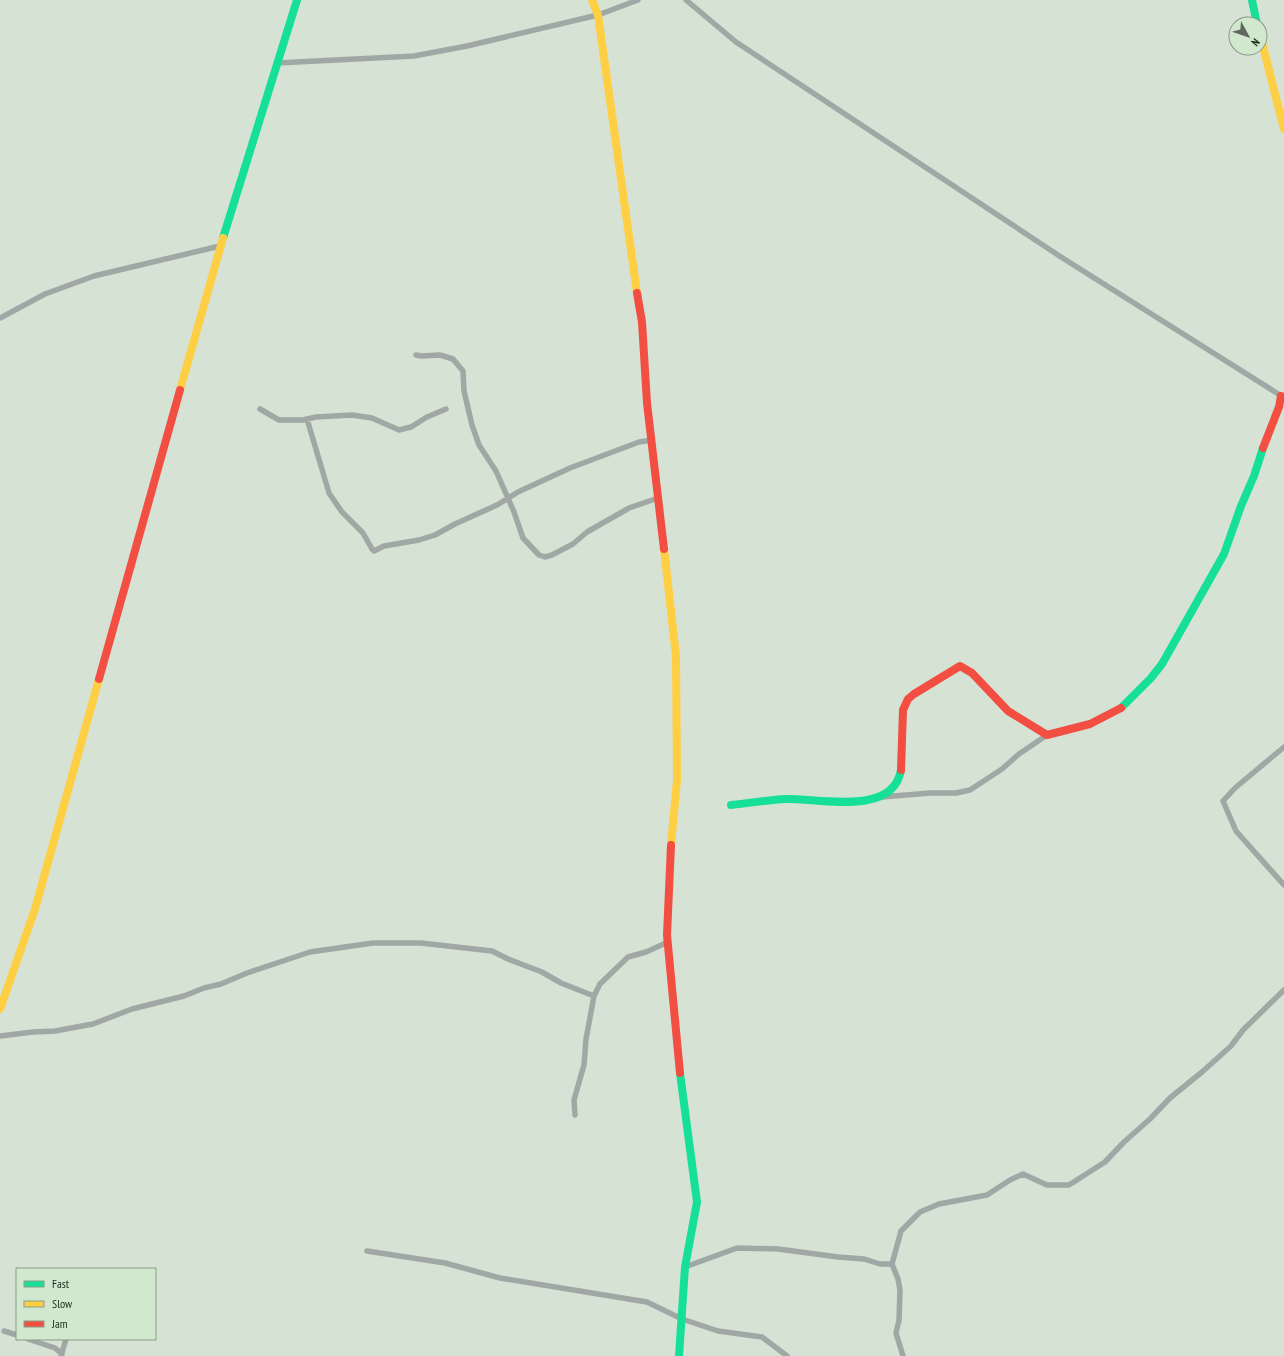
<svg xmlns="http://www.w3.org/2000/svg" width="1284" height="1356" font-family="'PT Sans Narrow',sans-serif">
<rect width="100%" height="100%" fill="#d6e2d4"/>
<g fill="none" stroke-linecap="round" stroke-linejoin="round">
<path stroke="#9fa8a4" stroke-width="5.5" d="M686,0L736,42L1061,257L1283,397
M277,63L414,56L467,46L598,15L638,0
M0,318L45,294L94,276L220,246
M416,355L422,356L440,355L453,359L463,371L464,391L472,425L479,445L496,471L514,512L523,538L539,555L545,557L552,555L573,544L587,532L629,508L658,498
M260,409L279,420H303L316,417L352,415L372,418L399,430L411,427L427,417L446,409
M307,419L329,493L342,512L363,533L372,549L374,551L384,546L419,540L435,535L455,524L497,505L518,492L570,468L639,442L652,440
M1284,747L1235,788L1223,801L1236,831L1284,885
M882,797L930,793H956L970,790L1002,769L1019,754L1047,735
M0,1036L33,1032L55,1031L93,1024L132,1009L184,996L204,988L221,984L247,973L310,952L373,943H421L492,951L508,959L542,972L561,983L594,996L600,984L628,957L646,952L668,942
M575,1115L574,1100L584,1065L586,1039L594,996
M367,1251L445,1263L500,1278L647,1302L682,1319L718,1331L762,1337L787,1356
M685,1267L737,1248L778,1249L838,1257L864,1259L880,1264H892
M4,1331L17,1335
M28,1339L55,1348L62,1354
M61,1356L66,1339
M903,1356L896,1333L899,1320L900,1290L898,1279L892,1264L901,1231L920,1212L939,1204L987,1195L1010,1180L1023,1174L1047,1185H1069L1105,1162L1124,1142L1150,1119L1170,1098L1202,1072L1231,1046L1243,1030L1284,990"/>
<path stroke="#16e098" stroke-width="8" d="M1252,0L1257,24
M223,238L297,0
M1121,708L1151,678L1162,664L1224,554L1241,506L1254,476L1263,448
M731,805C749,803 768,800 786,799C819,798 893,817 901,770
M679,1356L685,1267L697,1202L680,1073"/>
<path stroke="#ffcf43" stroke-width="8" d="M592,0L598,15L637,293
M1260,35L1284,129
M180,390L223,238
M664,549L676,656L677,780L671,845
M0,1009L35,909L99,679"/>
<path stroke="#f24e42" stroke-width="8" d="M637,293L642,322L647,403L664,549
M1263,448L1279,407L1281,396
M99,679L180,390
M901,770L903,710L908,699L914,694L960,666L972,673L1008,711L1047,735L1090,724L1121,708
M671,845L667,935L680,1073"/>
</g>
<rect x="16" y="1268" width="140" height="72" fill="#d1e8ce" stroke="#8a9b88"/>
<rect x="24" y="1281" width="20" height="6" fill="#16e098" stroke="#8a9b88"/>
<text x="52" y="1288" font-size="12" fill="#1f271e">Fast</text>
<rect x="24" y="1301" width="20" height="6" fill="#ffcf43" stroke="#8a9b88"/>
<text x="52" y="1308" font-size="12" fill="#1f271e">Slow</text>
<rect x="24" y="1321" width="20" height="6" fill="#f24e42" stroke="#8a9b88"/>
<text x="52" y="1328" font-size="12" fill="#1f271e">Jam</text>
<g transform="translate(1248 36) rotate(130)"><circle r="19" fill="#d1e8ce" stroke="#8a9b88"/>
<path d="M0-3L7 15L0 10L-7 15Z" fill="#5f685e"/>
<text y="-6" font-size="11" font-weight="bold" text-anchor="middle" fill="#1f271e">N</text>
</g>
</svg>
